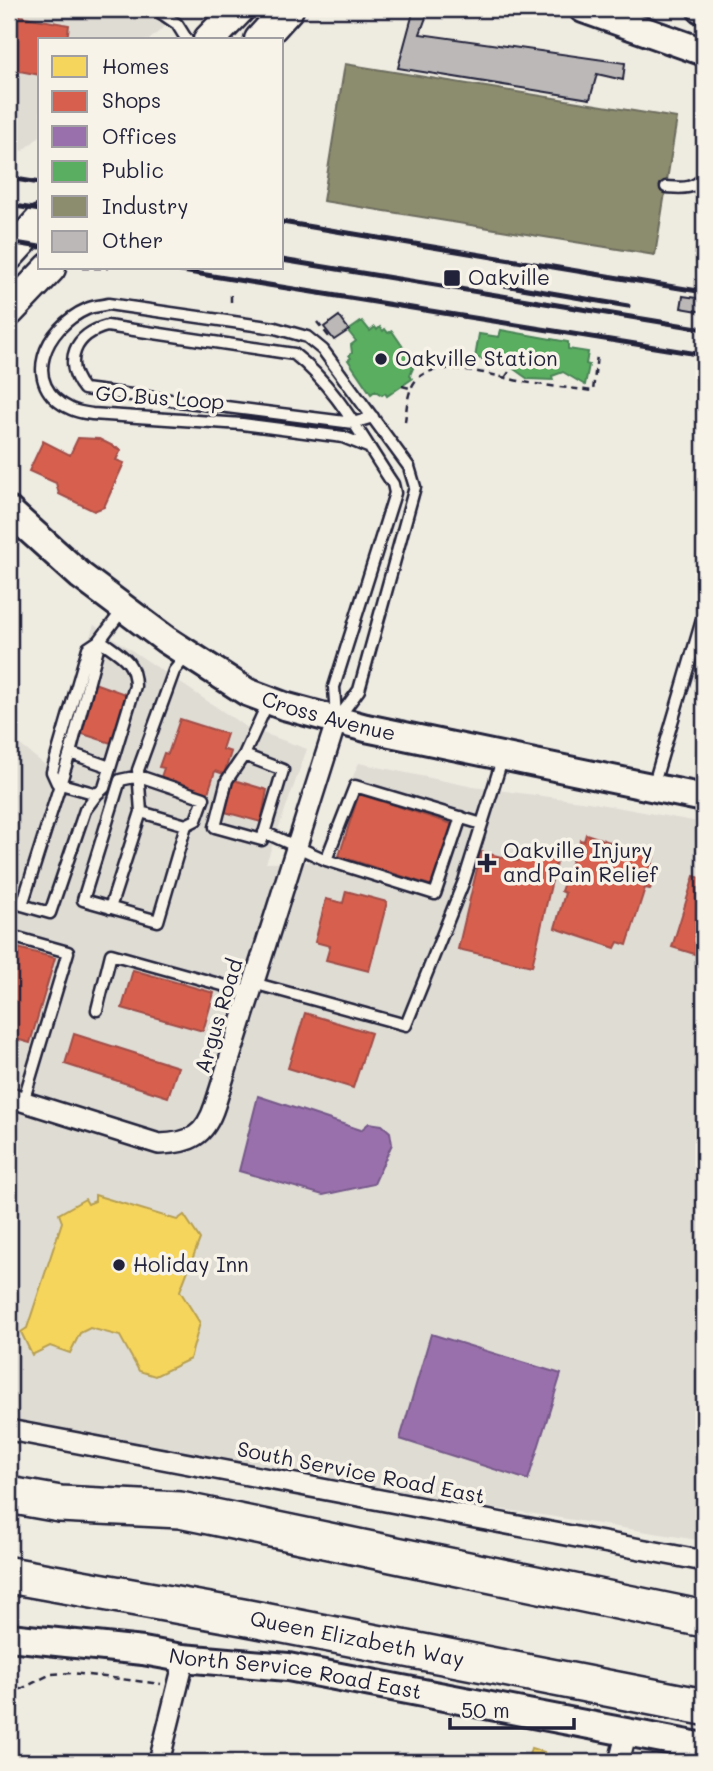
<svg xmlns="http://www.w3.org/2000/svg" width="713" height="1771" font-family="Mali,sans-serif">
<rect width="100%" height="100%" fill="#eeebe1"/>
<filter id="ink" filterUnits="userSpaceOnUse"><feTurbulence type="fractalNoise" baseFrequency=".0143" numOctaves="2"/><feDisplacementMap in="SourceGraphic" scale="14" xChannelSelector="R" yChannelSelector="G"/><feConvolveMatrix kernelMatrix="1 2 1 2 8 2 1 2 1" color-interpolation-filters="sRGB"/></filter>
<g filter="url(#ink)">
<path fill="#dfdcd4" d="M9,9H185L149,40H40V136L23,151L9,149Z
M94,625L246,727L307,749L266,863L315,862L359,763L473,787L588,802L704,823V1541L555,1517L95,1451L9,1426V736L45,765Z"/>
<path fill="#f6d55c" stroke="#b69f52" stroke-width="2" d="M95,1195L177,1220L184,1215L200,1239L180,1291L200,1323L190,1359L155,1376L139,1371L120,1336L90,1328L80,1333L70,1353L50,1346L32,1355L21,1332L27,1328L62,1222L59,1214L85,1199L88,1204L95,1201Z
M531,1748L544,1752L543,1762H527Z"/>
<path fill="#d6604d" stroke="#a04d48" stroke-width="2" d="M9,14L69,25L67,40H40V75L9,69Z
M78,438L99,439L121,450L116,460L124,463L104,507L94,511L59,494L56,483L29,471L43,441L70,455Z
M94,683L128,695L111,743L80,733L89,707L86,706Z
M180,719L227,734L222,749L231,752L224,774L215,771L207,796L160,780L164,768L159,767L164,753L168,754Z
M234,780L267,790L261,822L225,812Z
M359,794L452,824L433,886L339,856Z
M586,834L654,857L648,877L652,879V885L650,889L645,888L627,945L618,942L615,948L555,928L565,893L561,891L574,855L577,856L580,840L584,841Z
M521,850L557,859L532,966L458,949L481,852L518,861Z
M694,876L704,879V957L672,947Z
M346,891L387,902L369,971L326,960L330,946L315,942L326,899L343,903Z
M18,948L55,958L30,1043L9,1037V984Z
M133,970L214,993L203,1031L122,1008Z
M305,1013L371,1033L353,1088L288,1068Z
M74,1034L178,1067L168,1097L65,1064Z"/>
<path fill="#9970ab" stroke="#755989" stroke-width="2" d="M258,1096L361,1130L369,1123L382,1125L390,1132L392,1144L374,1184L323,1195L239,1171Z
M431,1334L561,1374L528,1480L400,1439Z"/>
<path fill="#5aae61" stroke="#498456" stroke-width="2" d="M362,321L370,331L375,327L377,330L380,327L383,331L385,329L388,333L392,331L414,363L411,365L413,368L410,375L412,379L387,396L385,393L382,395L375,391L371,394L348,360L351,358L349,355L352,353L351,345L356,341L348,331Z
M501,330L568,342V349L588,352L586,364L589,365L585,385L563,372L552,376L553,380L528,379L504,362L475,358L479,334L499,337Z"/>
<path fill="#8c8c6e" stroke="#6c6c5f" stroke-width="2" d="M345,64L677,118L655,255L323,201Z"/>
<path fill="#bbb8b7" stroke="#22223b" stroke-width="2" d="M399,9H429L420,34L625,63L623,80L597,74L590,99L398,68L413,13Z
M683,296L704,299V312L681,308Z
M339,316L349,330L334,340L324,327Z"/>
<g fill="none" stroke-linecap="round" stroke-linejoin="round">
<defs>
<path id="lane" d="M161,13L177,24L187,40
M666,187C682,188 693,190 704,177
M100,640C120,655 135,660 135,686L104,788L97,794L57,783L52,772L88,648Z
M339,717L359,690L415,487L409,467L323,350L307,337L275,328L108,304C101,306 93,306 87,309C45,327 19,385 71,409C77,412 85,413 92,414L242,424L343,437L368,447
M336,718L334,687L395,493L393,484C363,440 337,387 294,354L107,326C75,334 62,362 84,389L353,423L373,417
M70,753L22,905L50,913L85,810L97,794
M244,755L283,770L262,840L215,827L227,780L244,755L269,700
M110,767L70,753L100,640L124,608
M653,787L704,613
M141,812L186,825L158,921L83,900L120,780L139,776L204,798L196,820L186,825
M264,832L326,860L435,894L461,817
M326,860L355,786L482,824
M110,908L141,812L138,770L174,671L187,655
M18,938L68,952L23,1102
M253,983L406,1025L464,881L503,757
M97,1010L111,954L251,993"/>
<path id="street" d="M9,1097L159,1144C191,1143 205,1136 215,1105L337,719
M9,1430L704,1561
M159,1762L182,1669V1658
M619,1762L627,1731"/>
<g id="secondary">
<path d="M583,9L704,52"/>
<path d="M701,9L704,10"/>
<path id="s1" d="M9,511L81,576L165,639L247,692L284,706L366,728L704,798"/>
<path id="s2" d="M9,1637L143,1651L182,1658L288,1667L704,1747"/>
</g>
<path id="primary" d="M209,40L239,9
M260,40L288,9
M9,255L40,221
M9,311L50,268"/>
<g id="highway">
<path d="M9,1495L60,1504L180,1510L704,1619"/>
<path id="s3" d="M9,1575L248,1618L704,1707"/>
</g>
</defs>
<use href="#lane" stroke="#22223b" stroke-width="15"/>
<use href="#street" stroke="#22223b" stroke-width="24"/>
<use href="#secondary" stroke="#22223b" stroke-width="32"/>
<use href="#primary" stroke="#22223b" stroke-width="35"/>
<use href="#highway" stroke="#22223b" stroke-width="40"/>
<path stroke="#22223b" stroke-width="2.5" stroke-dasharray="7 5" stroke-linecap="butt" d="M82,268H108
M231,302V291
M317,322L330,338
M505,378L511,369
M402,386L410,388
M405,422C407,406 407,388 419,377C442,358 497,377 524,382C547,386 570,388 593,391L597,355
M9,1695L51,1674L72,1673L161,1684"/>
<use href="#lane" stroke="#f7f3e8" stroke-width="10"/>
<use href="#street" stroke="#f7f3e8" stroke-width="19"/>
<use href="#secondary" stroke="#f7f3e8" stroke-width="26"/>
<use href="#primary" stroke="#f7f3e8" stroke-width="30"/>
<use href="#highway" stroke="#f7f3e8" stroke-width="35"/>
<path stroke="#22223b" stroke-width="5" d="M9,178L40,183
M9,205L40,210
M282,222L704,292
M9,242L40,247
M282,260L704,329
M163,268L704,355
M504,285L628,306"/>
</g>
</g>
<g fill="#22223b" stroke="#f7f3e8" stroke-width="2.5">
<rect x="443" y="269" width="18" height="18" rx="3.5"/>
<circle cx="381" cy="359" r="7"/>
<path d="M483.5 852.5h7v7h7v7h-7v7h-7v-7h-7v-7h7z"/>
<circle cx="119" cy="1265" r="7"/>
</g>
<g text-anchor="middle" stroke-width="7" stroke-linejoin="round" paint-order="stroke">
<g font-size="21" fill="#22223b" stroke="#f7f3e8" text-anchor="start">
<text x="468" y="285">Oakville</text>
<text x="395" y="366">Oakville Station</text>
<text x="503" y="858">Oakville Injury<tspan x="503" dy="24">and Pain Relief</tspan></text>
<text x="133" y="1272">Holiday Inn</text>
</g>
<g font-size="21" fill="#22223b" stroke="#f7f3e8">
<text transform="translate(160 398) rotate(4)" y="7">GO Bus Loop</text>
<text dy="7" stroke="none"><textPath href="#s1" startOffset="385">Cross Avenue</textPath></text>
<text transform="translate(219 1016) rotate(-73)" y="7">Argus Road</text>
<text transform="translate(361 1473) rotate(11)" y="7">South Service Road East</text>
<text dy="7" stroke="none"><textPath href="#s3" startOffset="354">Queen Elizabeth Way</textPath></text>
<text dy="7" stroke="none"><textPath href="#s2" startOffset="289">North Service Road East</textPath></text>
</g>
</g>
<rect width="713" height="1771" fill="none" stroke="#f7f3e8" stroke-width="35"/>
<rect x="18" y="18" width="678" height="1736" fill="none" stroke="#22223b" stroke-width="2.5" filter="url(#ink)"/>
<rect x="38" y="38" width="245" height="231" fill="#f7f3e8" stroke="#a29fa3" stroke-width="2"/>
<rect x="52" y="56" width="35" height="21" fill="#f6d55c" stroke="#a29fa3" stroke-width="2"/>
<text x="102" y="74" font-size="21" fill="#22223b">Homes</text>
<rect x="52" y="91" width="35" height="21" fill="#d6604d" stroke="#a29fa3" stroke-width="2"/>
<text x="102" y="108" font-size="21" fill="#22223b">Shops</text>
<rect x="52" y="126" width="35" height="21" fill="#9970ab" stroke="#a29fa3" stroke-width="2"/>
<text x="102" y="144" font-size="21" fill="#22223b">Offices</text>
<rect x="52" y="161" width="35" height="21" fill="#5aae61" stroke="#a29fa3" stroke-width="2"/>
<text x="102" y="178" font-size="21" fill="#22223b">Public</text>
<rect x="52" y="196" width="35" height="21" fill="#8c8c6e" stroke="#a29fa3" stroke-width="2"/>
<text x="102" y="214" font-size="21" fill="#22223b">Industry</text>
<rect x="52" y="231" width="35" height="21" fill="#bbb8b7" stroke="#a29fa3" stroke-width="2"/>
<text x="102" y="248" font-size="21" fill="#22223b">Other</text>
<path d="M450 1718v10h124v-10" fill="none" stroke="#22223b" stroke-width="3.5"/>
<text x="461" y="1718" font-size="21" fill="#22223b" stroke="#f7f3e8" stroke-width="5" paint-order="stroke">50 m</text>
</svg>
